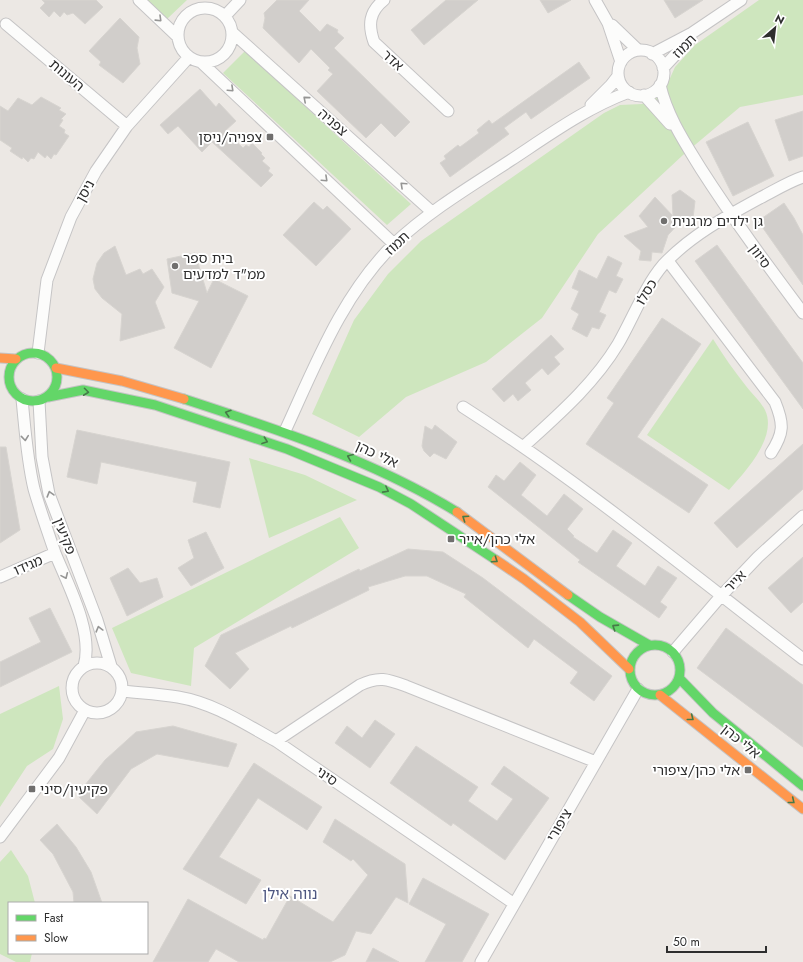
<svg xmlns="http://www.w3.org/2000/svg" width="803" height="962" font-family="Jost,'Noto Sans Hebrew',sans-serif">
<rect width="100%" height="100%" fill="#ece8e4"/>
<path fill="#cee6be" d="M147,0H187L167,19Z
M759,0H803V95L740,107L683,155L598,234L542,318L486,362L406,397L359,437L312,414L354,320L388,274L421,241L604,113L620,105L642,104L667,85L675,67L695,45Z
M245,51L411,204L387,225L223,73Z
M713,339C723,355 734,371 746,386C752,394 761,402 765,410C778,437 745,472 729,490L647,435Z
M249,458L305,475L357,500L269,538Z
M340,517L359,548L194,648L191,686L131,673L112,628Z
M59,686L63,719L53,749L27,766L0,807V714Z
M11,850L28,876L35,903H9V953H32L30,962H16L0,954V862Z"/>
<path fill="#d1cecb" stroke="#d7d4d0" d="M42,0H96L103,7L85,24L73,13L67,15L64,12L60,17L54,11L49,17L40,8L45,3Z
M277,0H309L299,11L320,32L327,24L338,30L337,32L344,38L334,48L410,122L395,137L381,123L366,138L317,91L333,74L328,70L330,68L311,49L299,63L263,28L265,18L264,13Z
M446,0H478L424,45L411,30Z
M540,0H571L548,13Z
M664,0H703L675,18Z
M120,18L139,37L137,48L140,64L123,83L99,65L101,62L89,51Z
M579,62L590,78L531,119L526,112L504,128L509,134L450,177L440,163L446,159L444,156L458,145L460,147L479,133L477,130L489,120L492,124Z
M200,89L216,107L219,103L236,121L225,131L243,148L246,145L249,147L252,143L262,153L261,154L265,158L262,161L270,168L268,171L273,175L261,187L212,142L202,152L178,126L168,134L160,125Z
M41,97L61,108L59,110L66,114L61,119L63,120L59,126L65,130L64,133L69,136L56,155L54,154L51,159L47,155L45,158L38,152L34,159L31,158L28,162L23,157L22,159L10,151L12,148L0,140V106L8,111L18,98L32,105Z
M803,111V156L789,161L775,120Z
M748,122L774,176L733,196L706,142Z
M680,190L695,201L693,218L682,220L668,235L662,253L652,252L651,261L639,260L641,251L624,236L648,227L639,216L655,197L673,216L672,195Z
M314,202L323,210L327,206L351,229L316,266L283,235Z
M784,203L794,218L803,235V285L758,221Z
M717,245L803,363V409L695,261Z
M115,246L126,275L140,269L143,274L152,269L164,287L155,302L165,328L120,341L122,314L102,298L95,289L93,279L97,263L104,253Z
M195,253L207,293L214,279L248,296L211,368L174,348L199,301L172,293L167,259Z
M608,256L622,263L616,276L623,279L616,293L609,290L599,312L606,315L599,329L592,327L587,337L572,329L579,314L571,309L579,291L572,288L579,270L597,279Z
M662,318L701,344L637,437L708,485L689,513L586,444L614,403L607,398Z
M551,335L564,349L554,357L560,364L548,375L542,368L525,383L531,390L518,401L513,394L504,402L492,389Z
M435,425L457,442L446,459L434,453L430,457L424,451L422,446L425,426L432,430Z
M77,430L230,462L220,508L193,502L197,482L101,462L97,484L67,477Z
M803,444V489L737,548L714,523Z
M0,447H6L20,530L0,543Z
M520,462L536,475L521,495L547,516L564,494L583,509L567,529L574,536L573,537L597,553L613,530L632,543L616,566L645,586L658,566L677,578L660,602L667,607L659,618L578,562L580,560L488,487L496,475L504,481Z
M206,532L224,568L191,586L178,568L194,558L188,540Z
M408,549L443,552L483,578L612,676L594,701L570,683L578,672L534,639L528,648L464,597L466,594L427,576H405L368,587L369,590L292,628L291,626L235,653L249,669L230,689L205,666L221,635L359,569L360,571Z
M803,557V602L791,613L768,588Z
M128,568L140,583L157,578L163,597L127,616L110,578Z
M50,608L72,652L0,687V662L41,642L29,618Z
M726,628L803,685V747L697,668Z
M375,720L395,734L370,768L335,743L347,726L362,738Z
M173,726L237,744L228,767L157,754L131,769L97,814L77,795L105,760L136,732Z
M416,746L478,787L468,801L497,821L513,799L491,784L504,766L549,798L505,860L453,823L451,826L390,783Z
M254,763L322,807L307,830L258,798L219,857L261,880L246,904L183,869Z
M335,819L405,864L408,903L396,897L371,934L356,931L345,955L330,962H239L216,949L208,962H153L188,899L263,940L264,938L266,939L290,896L333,922L368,875L353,859L351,861L323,842Z
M57,824L76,847L91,872L102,903H74L73,892L53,854L40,840Z
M423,878L489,914L462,962H425L446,924L409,904Z
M373,948L399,962H366Z"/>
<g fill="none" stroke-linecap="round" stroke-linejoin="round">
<defs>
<path id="street" d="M139,0L178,37
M384,0C369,12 368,25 374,42L448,111
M595,0L608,23L621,62
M178 35a27 27 0 1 1 54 0a27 27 0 1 1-54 0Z
M225,16L240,0
M6,24L127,126
M612,25L638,50
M233,33L432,212
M618 73a23 23 0 1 1 46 0a23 23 0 1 1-46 0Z
M652,54L692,33L741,0
M202,63L394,244
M663,68L691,38
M660,85C667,116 685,143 701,169C733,219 768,266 803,313
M644,95L670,124
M591,105L611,85L618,76
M668,261L775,402C784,424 784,433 771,453
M38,353L47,280L71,217L96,171L127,126L189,57
M22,399C25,429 27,460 34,489C40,510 48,532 55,553C67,583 94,632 84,666
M39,401L42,457L49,494L97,620L111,666
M463,407C582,483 691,573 803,659
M285,431C315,366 342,295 394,244C429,211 471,186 511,160C549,135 586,108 629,92
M524,446C558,415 594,384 618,344C632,320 645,286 663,265C690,236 725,217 760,198C774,191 788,182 803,177
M0,577L55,553
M673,652L721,596L758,557L803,516
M72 688a25 25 0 1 1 50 0a25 25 0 1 1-50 0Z
M122,691C141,693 160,694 178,697C214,703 245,724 276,741L513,903
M276,741L360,685C379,676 387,679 406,686L596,762
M0,837L59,758L85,710
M481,962L638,689"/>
<path id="fast" d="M9 377a24 24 0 1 1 48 0a24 24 0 1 1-48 0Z
M48,397L83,390L155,405L287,449L379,487L411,504L496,560
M184,399C279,430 372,460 457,512
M568,595L600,617L649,645
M630 670a25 25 0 1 1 50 0a25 25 0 1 1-50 0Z
M679,678L713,713L803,786"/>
<path id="slow" d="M0,358L16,359
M56,368L122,381L184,399
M457,512L568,595
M496,560L524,579L580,622L629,669
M660,695L803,809"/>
</defs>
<use href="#street" stroke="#c5c4c5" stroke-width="13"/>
<use href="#fast" stroke="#c5c4c5" stroke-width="11"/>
<use href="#slow" stroke="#c5c4c5" stroke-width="11"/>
<use href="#street" stroke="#fcfcfb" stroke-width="11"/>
<use href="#fast" stroke="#63d668" stroke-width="9"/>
<use href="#slow" stroke="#ff974d" stroke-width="9"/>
</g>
<defs><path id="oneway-chevron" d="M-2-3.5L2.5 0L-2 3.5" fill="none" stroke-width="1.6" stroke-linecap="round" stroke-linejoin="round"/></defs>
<g stroke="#959594">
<use href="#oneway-chevron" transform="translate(159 19) rotate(44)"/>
<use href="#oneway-chevron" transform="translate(231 89) rotate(43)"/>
<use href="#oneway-chevron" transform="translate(306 99) rotate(-139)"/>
<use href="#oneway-chevron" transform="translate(325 179) rotate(43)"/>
<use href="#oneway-chevron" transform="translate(403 185) rotate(-137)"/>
<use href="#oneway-chevron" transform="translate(25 438) rotate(84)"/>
<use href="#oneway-chevron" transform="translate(50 494) rotate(-106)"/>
<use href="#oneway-chevron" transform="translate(65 576) rotate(66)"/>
<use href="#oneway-chevron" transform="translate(99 629) rotate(-105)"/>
</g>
<g stroke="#467a48">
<use href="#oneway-chevron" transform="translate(86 392) rotate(7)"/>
<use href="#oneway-chevron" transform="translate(228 413) rotate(-163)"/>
<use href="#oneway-chevron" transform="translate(265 441) rotate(20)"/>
<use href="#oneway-chevron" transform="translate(350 457) rotate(-158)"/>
<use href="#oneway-chevron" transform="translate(386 490) rotate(28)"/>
<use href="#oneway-chevron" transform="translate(465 518) rotate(-146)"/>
<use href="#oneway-chevron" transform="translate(495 560) rotate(34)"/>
<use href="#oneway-chevron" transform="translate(615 627) rotate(-147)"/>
<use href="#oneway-chevron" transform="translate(691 718) rotate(38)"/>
<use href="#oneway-chevron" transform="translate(792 801) rotate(39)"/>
</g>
<g fill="#706f6e" stroke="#fff" stroke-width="1.5">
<rect x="266" y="133" width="8" height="8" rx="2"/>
<circle cx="664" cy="221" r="4"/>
<circle cx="175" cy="266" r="4"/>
<rect x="447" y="535" width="8" height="8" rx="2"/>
<rect x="744" y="766" width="8" height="8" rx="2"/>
<rect x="28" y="785" width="8" height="8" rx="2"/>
</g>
<g text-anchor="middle" stroke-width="4" stroke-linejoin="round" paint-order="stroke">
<g font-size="14" fill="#2e2e2e" stroke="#fff">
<text transform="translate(684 46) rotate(-45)" y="5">תמוז</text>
<text transform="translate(393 60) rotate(42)" y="5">אדר</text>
<text transform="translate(67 75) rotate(40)" y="5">העונות</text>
<text transform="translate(333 122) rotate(41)" y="5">צפניה</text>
<text transform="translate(85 191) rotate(-61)" y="5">ניסן</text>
<text transform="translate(397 243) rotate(-43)" y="5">תמוז</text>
<text transform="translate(760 256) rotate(53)" y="5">סיוון</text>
<text transform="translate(646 292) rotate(-59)" y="5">כסלו</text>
<text transform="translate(377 454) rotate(25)" y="5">אלי כהן</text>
<text transform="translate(65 536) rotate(69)" y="5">פקיעין</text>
<text transform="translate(28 565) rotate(-23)" y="5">מגידו</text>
<text transform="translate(735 581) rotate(-46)" y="5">אייר</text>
<text transform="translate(741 741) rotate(39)" y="5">אלי כהן</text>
<text transform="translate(327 776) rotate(34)" y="5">סיני</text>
<text transform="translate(559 825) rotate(-59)" y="5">ציפורי</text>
</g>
<g font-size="14" fill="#2e2e2e" stroke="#fff" text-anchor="start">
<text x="262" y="142" text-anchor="end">צפניה/ניסן</text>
<text x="672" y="226">גן ילדים מרגנית</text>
<text x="183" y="263">בית ספר<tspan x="183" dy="16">ממ"ד למדעים</tspan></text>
<text x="459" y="544">אלי כהן/אייר</text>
<text x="740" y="775" text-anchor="end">אלי כהן/ציפורי</text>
<text x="40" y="794">פקיעין/סיני</text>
</g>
<g font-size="15" fill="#4d5680" stroke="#fff">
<text x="290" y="899">נווה אילן</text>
</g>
</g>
<rect x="8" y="902" width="140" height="52" fill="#ffffff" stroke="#ababab"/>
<rect x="16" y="915" width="20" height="6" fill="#63d668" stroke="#ababab"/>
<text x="44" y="922" font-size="12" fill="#2e2e2e">Fast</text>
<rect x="16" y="935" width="20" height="6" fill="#ff974d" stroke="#ababab"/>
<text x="44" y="942" font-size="12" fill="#2e2e2e">Slow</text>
<g transform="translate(775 28) rotate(28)" stroke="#ffffff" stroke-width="3" paint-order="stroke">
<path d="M0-3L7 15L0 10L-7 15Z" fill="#2e2e2e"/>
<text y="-6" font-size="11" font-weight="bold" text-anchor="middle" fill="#2e2e2e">N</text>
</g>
<path d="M667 946v6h99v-6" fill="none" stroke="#2e2e2e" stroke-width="2"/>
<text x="673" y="946" font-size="12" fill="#2e2e2e" stroke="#ffffff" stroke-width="3" paint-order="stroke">50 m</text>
</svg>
